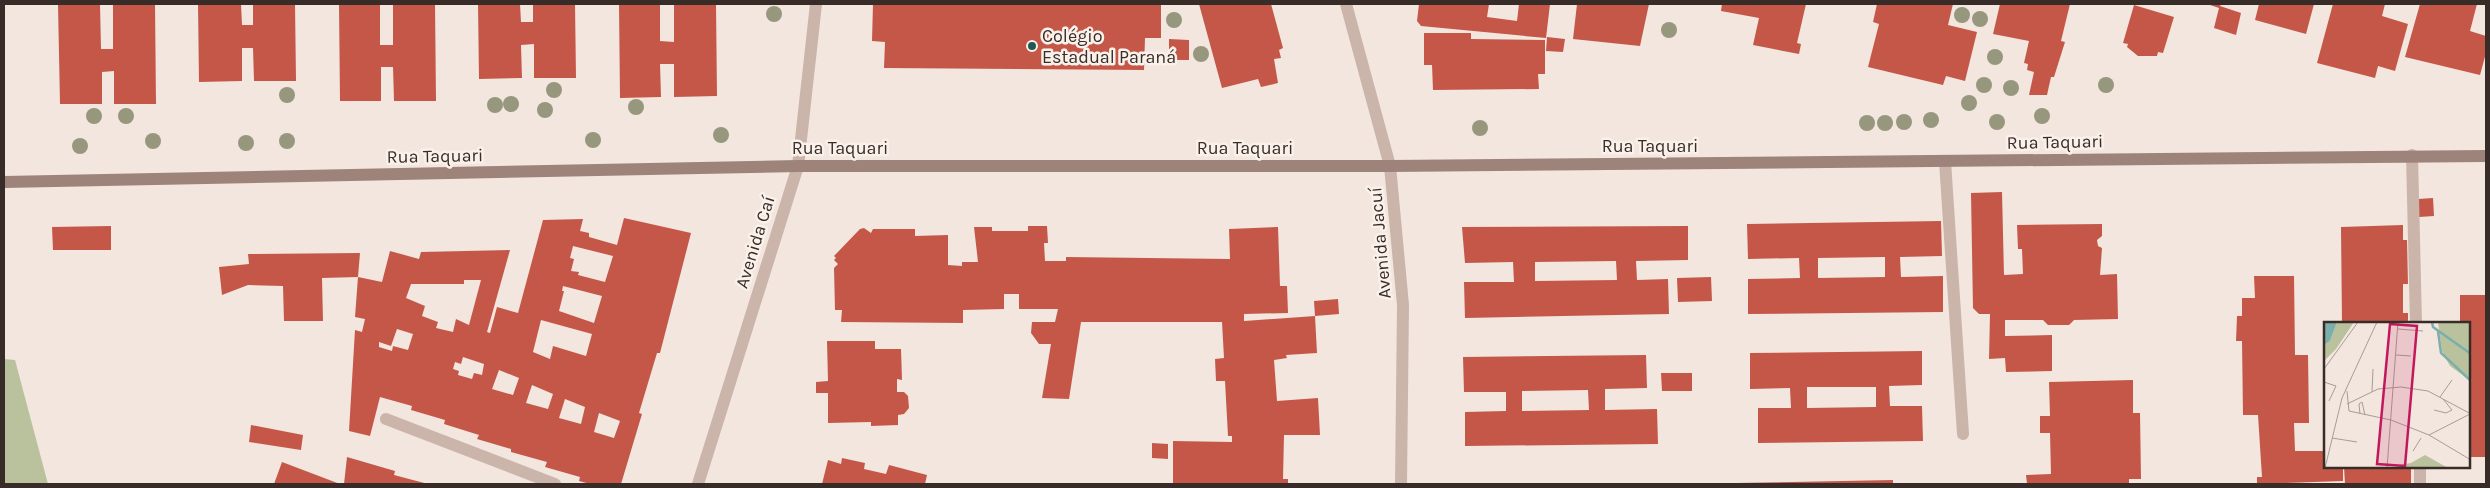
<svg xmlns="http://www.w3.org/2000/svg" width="2490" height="488" font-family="Karla,sans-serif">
<rect width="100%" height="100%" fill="#f2e6de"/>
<path fill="#bac29d" d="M4,359L15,360L48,484H4Z"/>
<path fill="#c55749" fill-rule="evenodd" d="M58,4H100L101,49H113V4H155L156,104H114V71L102,72V104H60Z
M198,4H241L242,25H253V4H295L296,81H254L253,48H242V81L199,82Z
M339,4H380V45H393V4H435L436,101H394L393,67H381V101H340Z
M478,4H520L521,22H533V4H575L576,78H534V44L521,45L522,78L479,79Z
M619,4H660V41L674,42V4H716L717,96L674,97V64H660L661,97L620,98Z
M873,4H1161V38H1145L1144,70L884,68L885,42L872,41Z
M1199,4H1271L1283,48L1279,50L1281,58L1274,59L1278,83L1261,87L1258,79L1222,88Z
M1419,4H1489L1487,17L1517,21L1519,4H1550L1546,38L1421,26L1417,21Z
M1577,4H1649L1640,46L1573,39Z
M1722,4H1806L1797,43L1801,44L1799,54L1753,45L1759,18L1721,11Z
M1877,4H1953L1948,25L1977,32L1965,81L1946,76L1943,85L1868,67L1879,24L1873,22Z
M2000,4H2070L2061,41L2065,42L2054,77H2051L2047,95H2029L2034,72L2027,70L2028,64L2024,63L2029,41L1993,34Z
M2207,4H2221L2220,6L2241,13L2236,35L2214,28L2219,8Z
M2259,4H2314L2306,34L2255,20Z
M2333,4H2385L2382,16L2408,24L2395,71L2378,66L2375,78L2317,63Z
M2420,4H2477L2470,31L2486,36V53L2480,75L2405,57Z
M2134,5L2174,17L2163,53L2158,52L2157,56H2138L2127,47L2128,44L2123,43Z
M1424,33H1471V39L1545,40V74H1538L1539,89L1433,90L1432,65H1424Z
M1547,37L1565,39L1563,52L1546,51Z
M1169,39L1189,40V60H1169Z
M2002,192L2004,275L2023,274L2022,249H2018L2017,225L2102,224V236L2097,240L2098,246L2102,248L2100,275L2117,274L2118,319L2074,320L2069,325H2048L2043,320H2005V336L2052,335V371L2006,372L2005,358L1989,359L1990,314H1979L1973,308L1971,193Z
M2433,198L2434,216L2419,217L2418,199Z
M624,218L691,233L660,353H657L639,413L642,414L621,484H590L579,481L580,477L545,467L547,462L511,452V449L477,439L479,435L444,424L445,420L411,410L412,406L380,397L370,436L349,431L355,330L362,332L365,319L355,317L358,277L382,282L390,251L419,259L421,252L510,250L487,332L490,333L497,307L518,313L543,220L583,219L580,231L589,233V237L617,245ZM573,246L613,256L605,282L578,275L579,272L571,271L574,259L570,258ZM464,280H481L469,325L456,319L453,332L436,328L438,322L422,316L425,306L406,298L411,284H464ZM563,286L602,296L594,323L559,311L564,291H562ZM541,320L592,334L586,356L553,346L550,359L533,352ZM397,329L413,334L408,350L393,346L392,351L379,347V342L391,346ZM463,357L484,364L482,375L474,373L472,379L458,375L459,371L453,369L455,362L461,364ZM499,370L519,378L513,395L492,389ZM532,385L553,394L548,409L526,403ZM565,399L585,407L581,424L559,418ZM599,413L620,421L614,438L594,432Z
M1941,221L1942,256L1900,257L1901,277L1943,276V312L1748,314V279L1800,278L1799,258L1748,259L1747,224ZM1885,257V277L1818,278V258Z
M2403,225V240H2407L2408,284H2403V313H2408V323H2342L2341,227Z
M111,226V250H53L52,227Z
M1028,226H1047L1048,243H1044L1045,261H1066V257L1230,259L1229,229L1278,227L1280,286H1287L1288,313L1244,314V321L1315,316L1317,353L1286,355L1287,358L1274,360L1277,401L1318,398L1320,435H1284L1283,479H1288V484H1173V441L1232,442V436H1228L1225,381H1216L1215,359L1224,358L1222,322H1081L1069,399L1042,398L1051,344H1039L1031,333L1032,322H1055L1058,309H1019V294H1004V309L963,310V323L841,322L842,310H835L834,268L838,264L834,260L836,258L834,256L860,229L864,228L871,233L873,229H915V236L948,235V265L962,266V262H978L974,227H992V231H1028Z
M1688,226V260L1636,261L1637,280L1668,279L1669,314L1465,318L1464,282H1514L1513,262L1465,263L1462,227ZM1616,261L1617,280L1535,281V262Z
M360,253L358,277L322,278L323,321H284L283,286L248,285L222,295L219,267L249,264L248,254Z
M2254,276H2294L2295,355H2308L2309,423H2294L2295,451H2325V467H2343V481L2257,484V477H2262L2258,415H2243L2242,341H2236L2237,316H2242V298H2255Z
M1711,277L1712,301L1678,302L1677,278Z
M2460,295H2486V457H2469V323H2460Z
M1338,299L1339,314L1315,316L1314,301Z
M827,341H875V349H901L902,380L897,379V392H904L908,396L909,408L904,414L898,415V425L871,426V422L828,423V393H816V382L828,381Z
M1922,351V385L1889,386L1890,406H1922L1923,441L1758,443V408H1791L1790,388L1750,389V353ZM1807,387H1876V407L1807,408Z
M1646,355L1647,388L1605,389V410L1657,409L1658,444L1465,446V412L1506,411V392H1464L1463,357ZM1588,390L1589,410L1522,411V391Z
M1661,373H1692V391H1662Z
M2133,380V413H2140L2141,479H2129V484H2027L2026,475L2051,474L2050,433H2040V416H2050L2049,382Z
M251,425L303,435L301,450L249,442Z
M1152,443L1168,444V459L1152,458Z
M347,457L395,471L394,475L428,484H344Z
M842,458L865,463L864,469L886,474L889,465L927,475L925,484H822L828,460L841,464Z
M282,462L340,484H274Z
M2344,467H2411V484H2345Z
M1893,480V484H1736V483Z"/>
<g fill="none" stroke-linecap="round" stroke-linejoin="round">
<path stroke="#cbb4a9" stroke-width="12" d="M2412,155L2416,323
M1945,161L1963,434
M386,419L555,484
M2420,467V484"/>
<path stroke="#cbb4a9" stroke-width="12" d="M1346,4L1390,166L1403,305L1401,484
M698,484L798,166L816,4"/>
<path stroke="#9e837a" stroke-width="12" d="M4,182L798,166H1390L2486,156"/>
</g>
<g fill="#97977d">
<circle cx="774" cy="14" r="8"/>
<circle cx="1962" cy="15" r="8"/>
<circle cx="1980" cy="19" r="8"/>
<circle cx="1174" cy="20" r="8"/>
<circle cx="1669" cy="30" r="8"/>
<circle cx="1201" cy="54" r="8"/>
<circle cx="1995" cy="57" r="8"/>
<circle cx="1984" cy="85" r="8"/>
<circle cx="2106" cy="85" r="8"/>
<circle cx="2011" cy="88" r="8"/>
<circle cx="554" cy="90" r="8"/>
<circle cx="287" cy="95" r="8"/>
<circle cx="1969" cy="103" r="8"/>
<circle cx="511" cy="104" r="8"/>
<circle cx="495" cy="105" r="8"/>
<circle cx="636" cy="107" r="8"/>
<circle cx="545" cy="110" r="8"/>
<circle cx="94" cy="116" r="8"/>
<circle cx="126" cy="116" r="8"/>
<circle cx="2042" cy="116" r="8"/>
<circle cx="1931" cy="120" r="8"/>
<circle cx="1904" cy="122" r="8"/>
<circle cx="1997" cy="122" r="8"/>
<circle cx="1867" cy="123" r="8"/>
<circle cx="1885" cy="123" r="8"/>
<circle cx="1480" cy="128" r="8"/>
<circle cx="721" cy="135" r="8"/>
<circle cx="593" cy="140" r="8"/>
<circle cx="153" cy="141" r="8"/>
<circle cx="287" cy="141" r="8"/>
<circle cx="246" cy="143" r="8"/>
<circle cx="80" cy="146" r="8"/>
</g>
<circle fill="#1e5956" stroke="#faf1ea" stroke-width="2" cx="1032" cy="46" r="5"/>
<g text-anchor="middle" stroke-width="5" stroke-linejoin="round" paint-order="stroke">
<g font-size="18" fill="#382c29" stroke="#faf1ea" text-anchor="start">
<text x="1042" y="42">Colégio<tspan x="1042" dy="21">Estadual Paraná</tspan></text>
</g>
<g font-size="18" fill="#382c29" stroke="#faf1ea">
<text transform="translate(2055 142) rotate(-1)" y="6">Rua Taquari</text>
<text x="1650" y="152">Rua Taquari</text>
<text x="840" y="154">Rua Taquari</text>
<text x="1245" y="154">Rua Taquari</text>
<text transform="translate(435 156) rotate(-1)" y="6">Rua Taquari</text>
<text transform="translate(755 242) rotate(-73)" y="6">Avenida Caí</text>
<text transform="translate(1380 243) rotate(-95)" y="6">Avenida Jacuí</text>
</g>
</g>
<g transform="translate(2324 322)">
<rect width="146" height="146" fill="#f2e6de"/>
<path d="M13,0H30L12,27L0,39V23L6,19ZM114,0H146V58L126,44L118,29ZM101,133L124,146H73L74,143L87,141Z" fill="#bac29d"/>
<path d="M0,0H13L6,19L0,23Z" fill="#7cafab"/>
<path fill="none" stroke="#7cafab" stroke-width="2.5" d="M108,0L109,5L147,32M114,9L117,31L147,59"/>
<path fill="none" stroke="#a89c96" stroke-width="1" d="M74,7L99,9M72,33L87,34M0,47L34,0M0,60L12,64L5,79M23,69L25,89L67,98L105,113L147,138M48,70L49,47M116,75L128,58M23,82L54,67L77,65L104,69L147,92M110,88L122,91L128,88L119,77M36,92L35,82L38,80L41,93M105,113L146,92M8,116L33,120M89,129L97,116M1,146L18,76L53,0M63,146L74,0"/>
<path fill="#c2185b" fill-opacity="0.15" stroke="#c2185b" stroke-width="2.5" d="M66,2L93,4L81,144L53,142Z"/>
<rect width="146" height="146" fill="none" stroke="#382c29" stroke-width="2.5"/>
</g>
<rect width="2490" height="488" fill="none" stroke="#382c29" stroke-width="10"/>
</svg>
